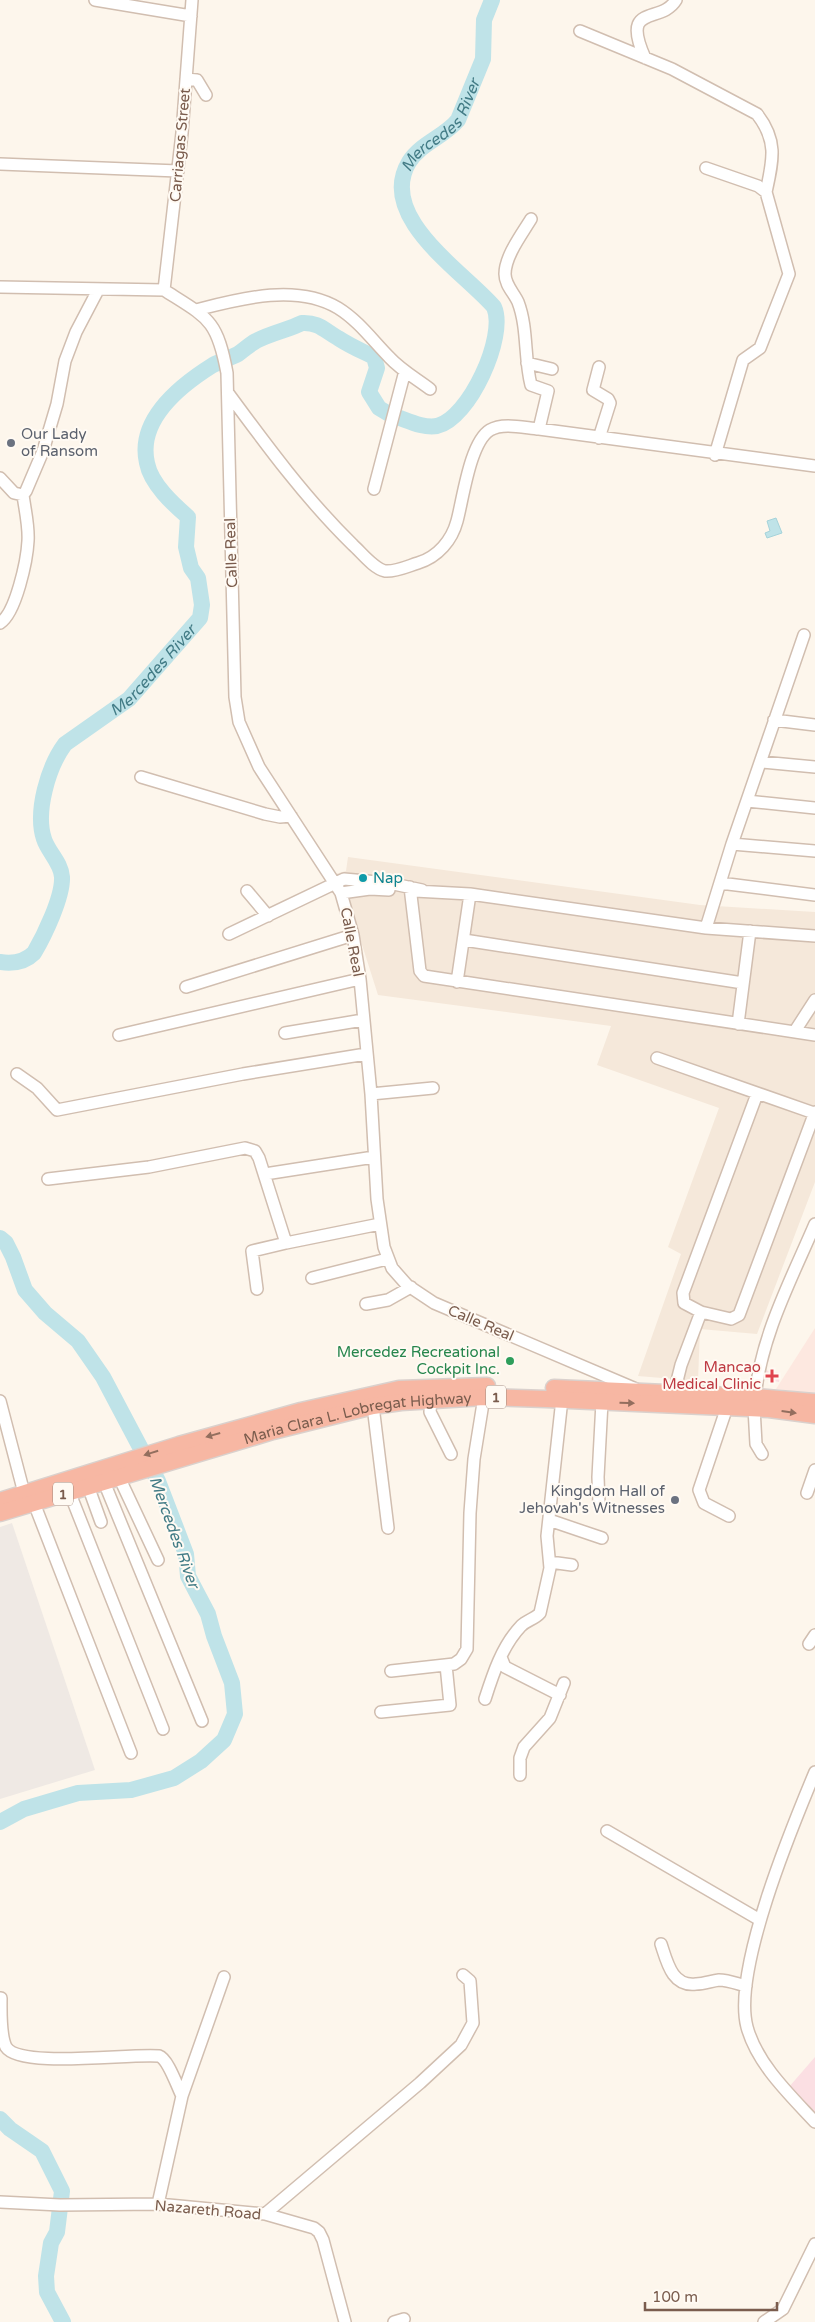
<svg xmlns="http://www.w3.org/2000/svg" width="815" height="2322" font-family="'Varela Round',sans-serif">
<rect width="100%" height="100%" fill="#fdf6ec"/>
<path fill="#f5e8da" d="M348,857L700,905L815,912V1182L757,1334L700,1329L698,1381L638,1376L681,1254L668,1247L719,1108L597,1065L611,1026L378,995L350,907L335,874L346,871Z"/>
<path fill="#fde8e0" d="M815,1328V1394L776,1389Z"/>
<path fill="#efe9e4" d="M12,1523L95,1770L0,1799V1527Z"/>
<path fill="#fbdfe3" d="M764,1370L780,1373L779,1382L763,1379Z
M815,2057V2116L789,2087Z"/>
<path fill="#bfe3e8" stroke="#a5d3da" d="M776,518L782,533L767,538L765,533L770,531L767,521Z"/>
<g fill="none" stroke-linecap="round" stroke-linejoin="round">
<g stroke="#bfe3e8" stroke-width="16">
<path id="s1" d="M400,418C411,422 424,428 437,426C469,419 507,336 494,307C464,272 376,217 409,162C421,143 444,137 458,120L483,59L484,20L492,0"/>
<path id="s2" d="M0,962C13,964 25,962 34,953C44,936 63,897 62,877C61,862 48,852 44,839C35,812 48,767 65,744L129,699L200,618L202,605L198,578L191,568L186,547L188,517C173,504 151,484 147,463C137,420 181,385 213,365C221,361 230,358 238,354C244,350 250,344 256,341C271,333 288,330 302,323C319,322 325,331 338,338C350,346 362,351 374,357L377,368L369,392L379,408L389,414"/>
<path d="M0,1238L6,1243L13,1257L25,1290L45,1313L78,1341L103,1377L158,1481L186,1554L188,1576L208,1614L214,1636L232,1683L235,1714L224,1740L201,1761L174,1778L131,1790L78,1793L24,1809L0,1822"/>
<path d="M0,2119L10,2129L42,2151L62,2191L57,2232L51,2243L46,2276L47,2292L63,2322"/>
</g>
<defs>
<path id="minor" d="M95,0L191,16
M580,31L672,69L757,114C778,141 773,160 766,192
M645,58C620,2 661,25 676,0
M186,79L197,80L206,95
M0,164L178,171
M706,168L758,186L766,192L789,274L760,348L743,360L715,455
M531,219C522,234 505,256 505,274C505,285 514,293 518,302C528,328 524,358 531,385L548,391L539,429
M0,287L164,290
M164,290C208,318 217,319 227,373L235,697L239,722L259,767L341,893L353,935L360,979L371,1094L377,1199L384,1247L392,1268L407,1285L434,1303L636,1389
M164,290L182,133L192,0
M196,310C239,299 296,283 338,308C359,321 373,341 390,358C401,370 417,379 430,389
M527,363L552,369
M599,367L593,390L608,399L610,403L599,438
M228,393C267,446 306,499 353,545C362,553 373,568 385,571C396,572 408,566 418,563C438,557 452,540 457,521C463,499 470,442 490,430C503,422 525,428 539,429L815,466
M0,478L14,493L23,495L26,491L43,451L57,404L65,361L76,332L98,290
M374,489L405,371
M0,623C16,613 27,560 28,541C29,526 25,510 23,495
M774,720L815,725
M761,762L815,767
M141,777L265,814L280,817L291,816
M747,801L815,808
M732,844L815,851
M720,883L815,895
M410,887L420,971L424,976L815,1035
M247,891L268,916
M415,891L470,894
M341,893L370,889L389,890
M706,928L732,844L804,635
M229,934L344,879L389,883L422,890
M464,940L743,983
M457,982L470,894L706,928L815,936
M186,987L353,935
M738,1024L750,931
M795,1031L815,1000
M285,1033L363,1020
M119,1035L360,979
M657,1058L814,1113
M17,1074L37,1088L57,1110L243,1074L366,1054
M371,1094L433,1088
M757,1094L683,1293L684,1303L701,1312L731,1319L739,1315L815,1112
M265,1174L374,1157
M48,1179L149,1167L245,1148L255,1151L259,1158L286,1243L380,1224
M312,1278L387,1259
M257,1289L252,1251L286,1243
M366,1304L388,1300L411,1287
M674,1393L681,1365L701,1312
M755,1397C761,1336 791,1280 815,1224
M431,1399L430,1412L451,1454
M0,1401L24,1493
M373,1406L388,1528
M727,1407L699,1490L704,1503L729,1516
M754,1408L756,1444L762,1454
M119,1477L158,1560
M104,1482L202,1721
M67,1486L163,1729
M88,1486L101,1522
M807,1493L815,1470
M34,1503L131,1753
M599,1504L598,1477L602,1402
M549,1520L602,1538
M550,1562L572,1565
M809,1644L815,1635
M501,1657L505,1667L560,1695
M391,1671L454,1664L461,1659L467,1649L470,1513L474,1459L484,1397
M485,1699C493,1674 502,1646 521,1626C527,1620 535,1619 540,1613L550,1568L547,1536L562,1399
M381,1712L450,1705L446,1665
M815,1772C792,1827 732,1971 747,2027C757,2064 790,2095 815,2122
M520,1775V1758L524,1747L550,1718L564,1683
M607,1831L760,1920
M661,1944C667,1962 672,1987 696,1984C704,1984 711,1981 719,1980C728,1980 738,1984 746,1986
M1,1998C1,2011 0,2035 6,2047C20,2069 131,2053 159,2056C168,2059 177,2086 182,2096
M0,2202L60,2205L158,2204L265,2214L314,2228L319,2232L323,2240L345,2322
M158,2204L182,2096L224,1977
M265,2214L420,2083L461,2045L473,2023L470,1981L463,1975
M394,2322L404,2319
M764,2322L783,2309L815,2244"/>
<g id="highway">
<path d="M554,1388L755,1397L815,1402"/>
<path d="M0,1501L179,1445L301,1411L399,1389L487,1386"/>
<path id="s3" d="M0,1513L273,1431L373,1406L401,1402L484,1397L546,1399L769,1409L815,1415"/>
</g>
</defs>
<use href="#minor" stroke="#d1beb0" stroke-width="14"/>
<use href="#highway" stroke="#dad1cd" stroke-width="19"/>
<use href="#minor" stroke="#fff" stroke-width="11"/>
<use href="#highway" stroke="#f7b7a3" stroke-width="16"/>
</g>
<defs><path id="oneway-solid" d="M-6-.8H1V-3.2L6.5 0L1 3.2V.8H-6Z" transform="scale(1.25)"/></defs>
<g fill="#936e5e">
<use href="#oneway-solid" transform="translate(627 1403) rotate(2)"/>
<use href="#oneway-solid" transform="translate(789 1412) rotate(8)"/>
<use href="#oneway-solid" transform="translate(213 1435) rotate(164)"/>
<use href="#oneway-solid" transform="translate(151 1453) rotate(163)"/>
</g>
<g fill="#6b7280" stroke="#fffaf3" stroke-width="2">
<circle cx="11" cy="443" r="5"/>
<circle cx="675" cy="1500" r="5"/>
</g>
<circle fill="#0f9aa8" stroke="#fffaf3" stroke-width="2" cx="363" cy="878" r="5"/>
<circle fill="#2e9e5b" stroke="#fffaf3" stroke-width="2" cx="510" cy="1361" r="5"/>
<path fill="#e0444e" stroke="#fffaf3" stroke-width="2" d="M769.5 1368.5h5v5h5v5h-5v5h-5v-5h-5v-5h5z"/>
<g text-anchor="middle" stroke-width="4" stroke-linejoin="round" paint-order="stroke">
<g fill="#fffaf3" stroke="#a28b7f" stroke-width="1">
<rect x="486" y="1385.5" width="20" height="23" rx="4"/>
<rect x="53" y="1482.5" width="20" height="23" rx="4"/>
</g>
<g font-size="14" font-weight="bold" fill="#7a5c4d">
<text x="496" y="1402">1</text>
<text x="63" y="1499">1</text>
</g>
<g font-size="15" fill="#7a5c4d" stroke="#fffaf3">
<text transform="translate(180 145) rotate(-85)" y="5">Carriagas Street</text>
<text transform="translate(231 553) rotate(-92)" y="5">Calle Real</text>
<text transform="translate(352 942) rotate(79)" y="5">Calle Real</text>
<text transform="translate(481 1323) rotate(23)" y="5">Calle Real</text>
<text dy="5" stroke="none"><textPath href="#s3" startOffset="371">Maria Clara L. Lobregat Highway</textPath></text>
<text transform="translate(208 2210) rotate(5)" y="5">Nazareth Road</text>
</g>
<g font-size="15" fill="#5b616d" stroke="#fffaf3" text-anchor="start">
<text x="21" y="439">Our Lady<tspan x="21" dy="17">of Ransom</tspan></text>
<text x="665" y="1496" text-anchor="end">Kingdom Hall of<tspan x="665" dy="17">Jehovah's Witnesses</tspan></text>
</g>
<g font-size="15" fill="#0d838f" stroke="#fffaf3" text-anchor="start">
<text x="373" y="883">Nap</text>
</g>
<g font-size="15" fill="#27864d" stroke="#fffaf3" text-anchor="end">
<text x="500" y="1357">Mercedez Recreational<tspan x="500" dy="17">Cockpit Inc.</tspan></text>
</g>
<g font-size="15" fill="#be3a42" stroke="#fffaf3" text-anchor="end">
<text x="761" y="1372">Mancao<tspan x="761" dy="17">Medical Clinic</tspan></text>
</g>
<g font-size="16" font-style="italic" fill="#437c86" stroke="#fffaf3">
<text dy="6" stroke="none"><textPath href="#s1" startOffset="410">Mercedes River</textPath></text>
<text dy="6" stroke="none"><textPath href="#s2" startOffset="376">Mercedes River</textPath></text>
<text transform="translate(175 1532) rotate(70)" y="6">Mercedes River</text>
</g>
</g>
<path d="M645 2302v8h132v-8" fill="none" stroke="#7a5c4d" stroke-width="2.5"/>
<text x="652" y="2302" font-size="15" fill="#7a5c4d" stroke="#fffaf3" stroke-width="4" paint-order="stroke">100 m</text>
</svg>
